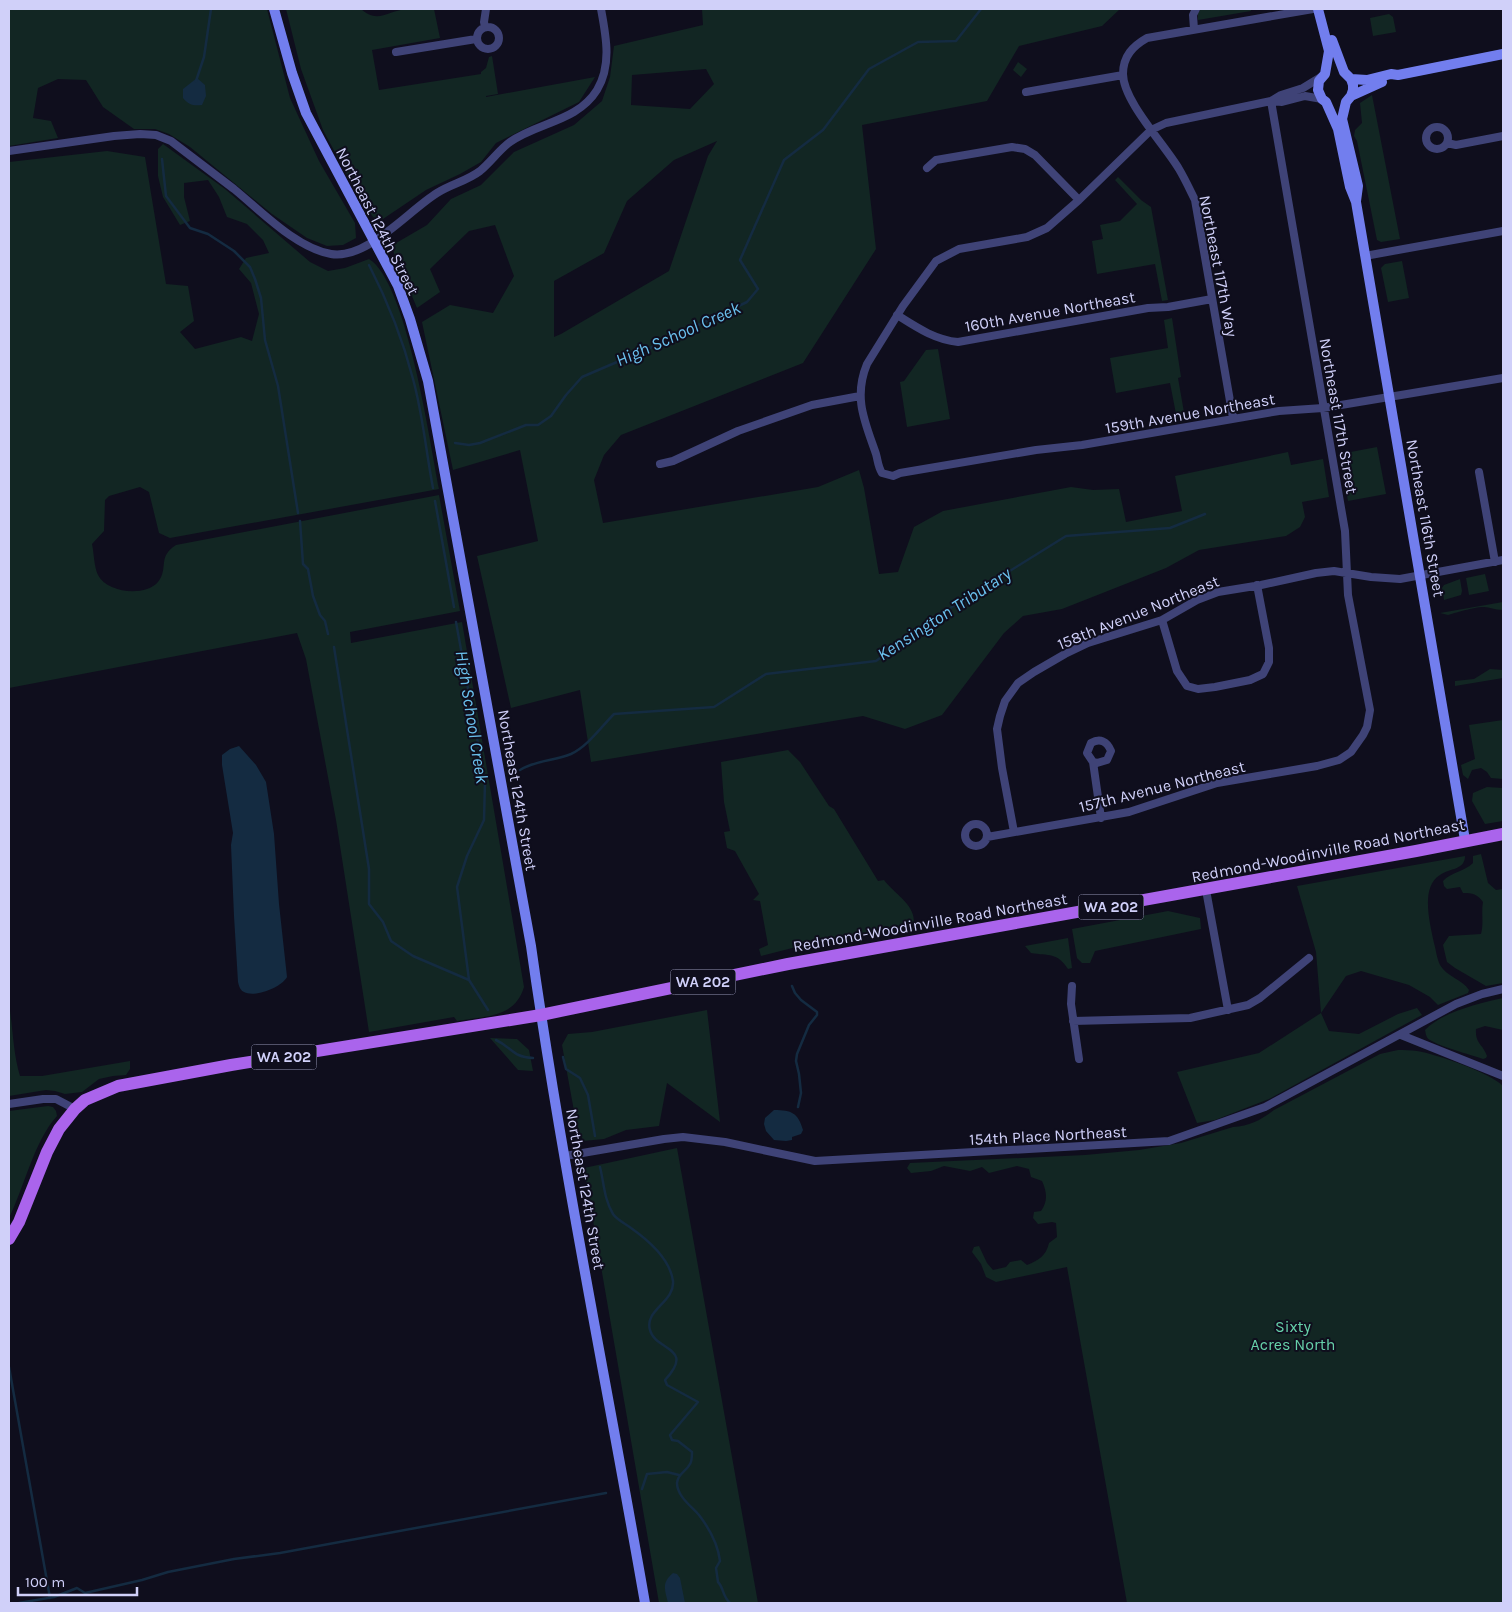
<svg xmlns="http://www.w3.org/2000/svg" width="1512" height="1612" font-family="Karla,sans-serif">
<rect width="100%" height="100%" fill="#0f0e1d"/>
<path fill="#122623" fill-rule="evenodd" d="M9,9H267L290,98L319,161L355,223L356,238L343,245L327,246L307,238L272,214L190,147L169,134L155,129H134L103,107L86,80L58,79L38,88L33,118L51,121L58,138L9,146Z
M286,9H361C377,24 388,11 406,9C415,7 425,9 434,9L440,38L372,50L379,90L481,74V72L486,68L489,57L492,56L498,94L486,96V97L595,77L579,102L496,143L481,162L460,174L426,190L380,221L374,218L365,208L323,130L301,69Z
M702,9H1120L1102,26L1019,46L987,101L862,125L876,249L803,363L621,435L604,455L594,480L603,523L818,487L859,470L864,488L879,574L898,572L914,527L943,511L1071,487L1093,490L1119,489L1126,522L1182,511L1175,476L1288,452L1291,465L1323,459L1329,497L1302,502L1305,517L1300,527L1286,536L1199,550L1166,568L1062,609L1023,616L1004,633L942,715L905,729L863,716L591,762L580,690L511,708L477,556L538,541L520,450L453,470L422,322L450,305L493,313L514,276L495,225L469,231L430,269L440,292L417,308L391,246L427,225L451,199L481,185L514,152L574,125L602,101L610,77L614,46L703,25ZM706,69L714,84L690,109L631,105L632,75ZM717,141L708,156L669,271L561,334L554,337V281L604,253L627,201L674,160Z
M1201,9H1251V11L1198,20V13Z
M1389,14L1393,17L1396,32L1373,36L1370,18Z
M1018,62L1027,69L1021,77L1013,70Z
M1372,95L1400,239L1381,242L1377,240L1357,141L1354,136L1355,130L1362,123L1360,103Z
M163,144L225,189L310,262L328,271L345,268L369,259C407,282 430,443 439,489L170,538L159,533L149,492L140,487L109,496L105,500L104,531L92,544C94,553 94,567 98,575C107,593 145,597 158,582C169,568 157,557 176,545L439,495L460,611L350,632L351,643L462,622L524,987C515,1018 485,1016 457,1021L454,1017L369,1032L336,820L306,659L297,633L9,688V162L107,151L145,157L166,284L188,286L194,321L180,332L195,349L241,337L252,341L259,314L251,283L239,269L246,258L269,253L263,240L247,224L227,217L219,197L208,180L184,183V197L190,221L180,225L163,197L158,176V149Z
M1118,177L1141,200L1151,207L1168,300L1162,301L1155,264L1097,274L1092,241L1103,239L1100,225L1120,221L1137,204L1115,180Z
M1402,261L1409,298L1388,302L1381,268L1385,264Z
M1172,318L1181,377L1178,378L1185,418L1177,419L1170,383L1116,393L1110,358L1168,348L1164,320Z
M938,349L950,419L907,427L900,382L904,381L926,350Z
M1377,447L1386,494L1348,501L1340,454Z
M1485,574L1489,591L1469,595L1466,578Z
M1460,579L1462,591L1461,595L1444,600L1442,588L1444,585Z
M1503,602V610C1494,610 1490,607 1484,607C1479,606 1453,613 1448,615L1440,613Z
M1490,669L1503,670V678L1455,686V681L1474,679Z
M1503,720V779L1491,778L1487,772L1481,768L1472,770L1468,779L1463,775L1461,765L1475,759L1469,725Z
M788,750L800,762L829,806L834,809L878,881L884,880C894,894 921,908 912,928L906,929L904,927L808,944L761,956L759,949L768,945L760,901L753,900L759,894L735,851L727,848L724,832L730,831L724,802L721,762Z
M1487,787L1503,788V821L1485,824L1472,801L1473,793Z
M1481,854L1488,883L1496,890L1503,889V983L1486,986L1455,968L1447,962L1443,945L1449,936L1481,934C1484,923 1481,913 1483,902C1477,894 1473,893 1463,893L1460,887L1447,889L1444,886L1443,881C1451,872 1464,872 1473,863V856Z
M1465,856C1465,870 1450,868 1440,875C1420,887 1430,924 1434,943C1436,950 1437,959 1440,965C1447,977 1462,979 1469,990L1468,993L1438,1005L1430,997L1409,985L1361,971L1346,976L1321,1013L1329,1031L1359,1034L1398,1014L1417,1008L1422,1015L1269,1099L1215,1120L1197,1123L1177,1072L1259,1053L1321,1013L1316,952L1297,886Z
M1168,911L1200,918L1201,929L1095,951L1090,963H1082L1077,958L1072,929Z
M1068,938L1072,968L1068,969C1057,952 1049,956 1031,953L1025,946Z
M1503,998V1030L1485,1026L1476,1029C1475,1044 1483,1044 1487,1056L1486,1058L1483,1059C1469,1054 1441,1047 1430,1040C1426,1038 1426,1034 1425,1030C1442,1012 1480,1003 1503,998Z
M9,1004C13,1028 13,1053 20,1076H42L130,1061V1069L126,1075L113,1076L99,1079L82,1092L65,1094L55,1091L46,1090L9,1096Z
M707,1010L720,1122L667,1083L659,1126L626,1130L604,1139L583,1141L576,1122L562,1045L568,1034L592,1032Z
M490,1038L517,1039L529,1050L533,1071L518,1070Z
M1398,1050C1404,1050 1411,1050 1417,1051C1436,1054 1491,1073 1503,1086V1603H1127L1067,1267L996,1282L986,1277L981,1264L972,1252L974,1247L979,1246L987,1263L993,1270L1006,1267L1010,1262L1021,1260L1027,1265C1039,1260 1046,1256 1049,1243L1057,1237L1056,1223L1052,1222L1038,1224L1033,1218L1034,1212L1041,1211C1048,1201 1047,1192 1042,1181L1031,1177L1029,1169L1017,1166L989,1173L982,1167L970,1171L944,1166L931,1171L911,1173L907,1168L910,1163L1085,1155L1139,1150L1181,1143L1233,1127C1250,1126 1261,1120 1274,1110L1380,1054Z
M48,1106L53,1107L56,1111L57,1116C34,1141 24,1188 9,1218V1111Z
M677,1148L758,1603H659L584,1168Z"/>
<path fill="#142b41" d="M197,78L205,85L206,96L202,105C193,106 189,105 183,98V89Z
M239,746L256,765L266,782L274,834L279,904L287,977C282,987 255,998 244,992C240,990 239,986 238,982L234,916L231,845L233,833L222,765V755L230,749Z
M774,1110C792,1110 798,1113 803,1130L801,1134L792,1137V1140L786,1141L774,1140L766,1131L764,1124L765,1118Z
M673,1573L677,1574L680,1578L685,1603H668C665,1590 661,1583 673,1573Z"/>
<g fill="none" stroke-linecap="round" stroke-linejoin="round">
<path stroke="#142b41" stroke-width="2.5" d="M196,81L204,57L211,9
M162,159L166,196L190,228L208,234L234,251L250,267L255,279L261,298L265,340L278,386L298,513
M369,265C388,302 403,340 413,379C423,415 426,452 433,488
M455,443L469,445L480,443L526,425H538L551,416L566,395L582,377L652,347L747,302L758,289L740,260L784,160L823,130L869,69L918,42L956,41L981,9
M435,501L454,607
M300,521L303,564L308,569L313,596L320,615L325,621L328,634
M456,622L485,782L484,820L467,856L457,887L469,980L488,1010
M334,647L369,869V904L383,922L391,941L413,956L469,980
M520,770C536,760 554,761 571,754C588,746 601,727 614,714L714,707L766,674L876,661L939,615L1066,536L1170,528L1205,514
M792,986L795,993L801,1000L817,1012V1015L809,1025L797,1054L796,1061L799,1074L801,1093L798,1107
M496,1040C513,1048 512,1057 533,1058
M563,1057L566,1069L580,1078L588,1095L595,1136
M600,1167C604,1183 604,1199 613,1214C617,1220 626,1224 631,1228C648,1240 670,1259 673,1281C675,1302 644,1310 650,1330C655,1351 696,1347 665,1380L667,1385L698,1402L670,1435L672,1440L678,1441L692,1452C692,1455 692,1461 690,1464C686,1472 678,1473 677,1483C677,1496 691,1506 699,1515C709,1528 718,1545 720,1561L716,1568L718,1582C724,1588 722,1596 730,1603
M9,1367L50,1598
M642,1489L647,1474L667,1472L679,1475
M19,1603L54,1597L77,1588L85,1593L142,1580L168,1572L234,1559L280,1553L606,1493"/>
<path stroke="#3f4377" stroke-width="8" d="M477 38a11 11 0 1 1 22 0a11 11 0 1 1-22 0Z
M485,27L484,22L486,9
M1194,29L1193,15L1196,9
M396,52L476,39
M1026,92L1123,75
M1322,99L1305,96L1282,102L1271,101L1166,123L1151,130L1079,200L1047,228L1027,237L959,249L936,261L903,306L867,364C853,398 865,422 876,454C878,461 878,467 882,473L893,476L900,473L1036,450L1082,445L1279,411L1323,408L1503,378
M1271,101L1281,95L1303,88L1321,77
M1426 138a11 11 0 1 1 22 0a11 11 0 1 1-22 0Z
M1447,143L1456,145L1503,136
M9,151L114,136L140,134L156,135L171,141C192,157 213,173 234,189C261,211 296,248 331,254C367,260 408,211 437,193C451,184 467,181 480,171C491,162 499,150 510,142C538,122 577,122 597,90C612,65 606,36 601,9
M927,168L936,160L1012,147L1025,149L1035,155L1079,200
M1365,256L1503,231
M897,315C916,327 935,340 958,342L1148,308L1168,307L1212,299
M1233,418L1195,200C1190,190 1185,179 1179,169C1165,145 1123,101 1123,74C1123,56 1133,46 1147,38L1313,9
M660,464L673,461L738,431L812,405L860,396
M1479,472L1495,562
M1162,620L1177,671L1187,686L1198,689L1215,687L1250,680L1263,674L1269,662V648L1257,585
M1093,762L1097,763L1107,760L1111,751C1107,741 1100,738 1091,743L1087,753L1093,762L1101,818
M965 835a11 11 0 1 1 22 0a11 11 0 1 1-22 0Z
M1014,832L1002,768L997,729L1000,716L1005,701L1018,683L1034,672L1065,654L1088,643L1162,620L1197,600L1218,592L1261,585L1316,573L1334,571L1371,577L1400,579L1503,560
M987,837L1129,812L1217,783L1317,766L1339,760L1351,752L1363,735L1367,727L1370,710L1348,595L1345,531L1271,101
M1206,890L1228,1010
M1072,986L1071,1004L1079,1059
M1073,1021L1190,1018L1248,1005L1260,998L1309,958
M1401,1035L1503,1076
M9,1104L43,1099H56L75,1109
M565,1156L664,1139L683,1137L725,1142L815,1161L1169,1141L1265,1107L1456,1004L1482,994L1503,989"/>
<path stroke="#727eee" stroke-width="10" d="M274,9L292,73L306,113L398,286L410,319L428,381L531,946C562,1166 607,1384 645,1603
M1318,9L1329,51L1325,74L1319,81L1318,90L1322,99L1326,102L1338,129L1350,187L1356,202L1465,840
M1332,40L1344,72L1351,79L1353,85V90L1351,96L1346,102L1342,119L1358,186L1356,201
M1351,79L1367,80L1391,74L1398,75L1503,54
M1351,96L1382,82"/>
<path stroke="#aa64ec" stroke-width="12" d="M9,1239L19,1222L47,1152L59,1129L75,1109L85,1100L118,1086L231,1065L541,1015L788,964L1416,851L1503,834"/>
</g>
<g text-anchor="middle" stroke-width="4" stroke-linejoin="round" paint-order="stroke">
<g fill="#0f0e1d" stroke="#9696b7" stroke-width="1">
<rect x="1078.5" y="894.5" width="65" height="25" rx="4"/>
<rect x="670.5" y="969.5" width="65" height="25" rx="4"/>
<rect x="251.5" y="1044.5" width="65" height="25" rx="4"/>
</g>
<g font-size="15" font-weight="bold" fill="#d0d0f9">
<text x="1111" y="912">WA 202</text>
<text x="703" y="987">WA 202</text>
<text x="284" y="1062">WA 202</text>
</g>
<g font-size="16" fill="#d0d0f9" stroke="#0f0e1d">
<text transform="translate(378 221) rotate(63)" y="6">Northeast 124th Street</text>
<text transform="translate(1219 266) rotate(79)" y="6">Northeast 117th Way</text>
<text transform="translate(1050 311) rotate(-10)" y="6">160th Avenue Northeast</text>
<text transform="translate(1190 413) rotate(-10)" y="6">159th Avenue Northeast</text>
<text transform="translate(1339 416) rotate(80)" y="6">Northeast 117th Street</text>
<text transform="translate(1426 518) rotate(80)" y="6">Northeast 116th Street</text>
<text transform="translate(1138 612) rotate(-22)" y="6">158th Avenue Northeast</text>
<text transform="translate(1162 786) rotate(-14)" y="6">157th Avenue Northeast</text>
<text transform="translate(518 790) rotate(80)" y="6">Northeast 124th Street</text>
<text transform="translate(1328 850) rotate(-11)" y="6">Redmond-Woodinville Road Northeast</text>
<text transform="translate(930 922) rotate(-10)" y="6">Redmond-Woodinville Road Northeast</text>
<text transform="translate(1048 1135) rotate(-3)" y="6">154th Place Northeast</text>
<text transform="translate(586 1189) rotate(80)" y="6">Northeast 124th Street</text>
</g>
<g font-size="16" fill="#66d0a9" stroke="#0f0e1d">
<text x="1293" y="1332">Sixty<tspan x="1293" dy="18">Acres North</tspan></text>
</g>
<g font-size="18" font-style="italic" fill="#6ac0ed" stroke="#0f0e1d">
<text transform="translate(678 334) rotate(-24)" y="6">High School Creek</text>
<text transform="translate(944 614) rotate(-33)" y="6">Kensington Tributary</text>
<text transform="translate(472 717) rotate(81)" y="6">High School Creek</text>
</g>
</g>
<rect width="1512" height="1612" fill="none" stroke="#d0d0f9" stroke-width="20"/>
<path d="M18 1587v8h119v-8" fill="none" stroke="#d0d0f9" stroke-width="2.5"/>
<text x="25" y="1587" font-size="15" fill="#d0d0f9" stroke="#0f0e1d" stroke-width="4" paint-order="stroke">100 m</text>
</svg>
